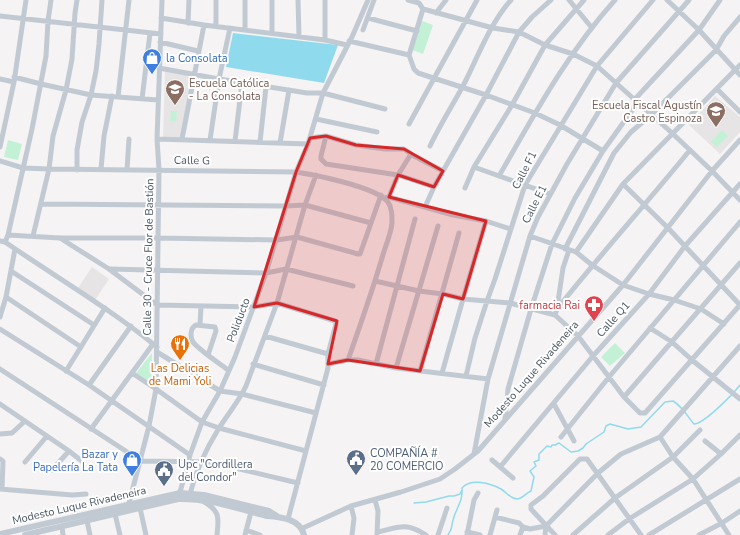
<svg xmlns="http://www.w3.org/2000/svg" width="740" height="535" font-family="'Nunito Sans',sans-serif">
<rect width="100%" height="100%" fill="#f5f3f3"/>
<path fill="#e6e4e5" d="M165,71L193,76L181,138L163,137Z
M715,96L740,117V132L720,154L689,125Z
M92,267L109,279L95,300L78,288Z"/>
<path fill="#c3f1d5" d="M422,21L433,25L423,54L412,50Z
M171,111H177L176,122L170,121Z
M722,130L728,136L717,147L711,142Z
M8,140L22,144L18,160L4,157Z
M615,343L625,353L610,366L601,357Z
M152,353L151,383L136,373Z"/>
<path fill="#90daee" d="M233,33L338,45L324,83L226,67Z"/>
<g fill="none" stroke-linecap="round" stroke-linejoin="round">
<path stroke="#90daee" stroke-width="1.5" d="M414,503L426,502L449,496H454L460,494L462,490
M448,535C453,528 451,527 453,520C456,508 463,502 462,488C471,478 490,483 501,489C506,492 511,499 517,499C522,499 526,493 531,491L534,477L530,471L536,466L534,462L539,460V454L547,446L551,447L552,445H555L559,443L571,452L578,451L583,448L586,444L604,432L606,426L610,424L628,429L641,427L665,402L673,401C683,407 687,416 694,424C704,424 733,394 740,385"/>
<path stroke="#c1cad2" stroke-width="5" d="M272,0V33
M298,0L299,36
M408,0L419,3L423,9
M569,0L592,28
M667,0L699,30L740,75
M423,9L493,28L519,32L545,45L573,54L597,66L672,133L712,171L740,200
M436,13L446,0
M0,16L161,34
M161,18L204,25L325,40L347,45
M368,18L417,31
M188,23L189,0
M216,26V0
M245,30V0
M363,30L374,0
M325,40V0
M349,41L409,55L414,69L418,73L486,95L535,113L560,125L603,151
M160,42L198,51
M409,55L423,9
M159,68L219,79L307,93H323L385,109
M14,77L41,84L91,95L158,100
M0,79L14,82
M717,89L740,112
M118,97L129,0
M142,99L150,33
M635,99L699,30L720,0
M316,119L377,132
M409,124L477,0
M326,136L321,156V159L326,164L398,175L434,187
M310,138L326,136L356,145L385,149H404L414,156L443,171
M157,139L308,144
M182,139L204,25
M210,140L219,79L230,28
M235,141L242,83
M260,142L266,87
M280,143L289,90
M430,146C440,125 452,106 463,86C477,59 490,23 511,0
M0,147L14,82L26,0
M0,161L23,168L49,169L296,172C316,175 376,187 388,202C392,208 392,215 392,223C391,234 385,247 382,258C372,292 360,326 348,360
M474,167L550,194
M101,169L104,136L112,96
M77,170V150L82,122L91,95L96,71L99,44L102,0
M127,170L129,139
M499,176C534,115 568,52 615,0
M623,184L668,228L740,305
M465,188L474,167L512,105L545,45L584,0
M389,197L398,175L411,154
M384,198L389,197L453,215L486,221L510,229
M41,204L286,206L305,205L371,223
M425,207L434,187L486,95L519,32L532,17L551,0
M8,235L60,238H158L277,240L297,237L358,254H360L381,195
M33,236L49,169L53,136L66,90L72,59L75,13L77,0
M530,236L576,252L592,265L623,285L649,294L674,300L701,309L724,324
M60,238L109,269L157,305L254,307L277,303L335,321L336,324L328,354V368L288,519
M0,241L5,242C56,277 109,308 157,347
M5,242L8,235L32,129L46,56L48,21L51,0
M565,249L614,153L631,132L651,115L716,50L724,36L740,17
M576,252L623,184L740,65
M110,269L266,273L286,269L353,286
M11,271L94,325
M375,281L419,291L443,294L463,299L510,303L555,315L578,336L624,397L640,413H645L740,305
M6,297L81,347
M557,308L563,268L569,250
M555,315L557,309C600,255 646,204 690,150
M0,317L6,297L15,249
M200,325L201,306
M650,328L672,342L692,360L740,399
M0,329L89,385L190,455
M265,336L328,354
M157,352L220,391L242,394L316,413
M208,355L216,331L215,327L196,325C190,328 190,337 193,342C198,349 220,364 228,370
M253,364L324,385
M328,364L348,360H358L396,368L488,379
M376,364L415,219
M396,368L438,226
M0,369L141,461L210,462L298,483
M66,371L105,308
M420,371L459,233
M132,373L156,389L202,422L219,428L306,451
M442,373L463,299L486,221
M466,376L475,338L487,301L495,279L525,185L597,66L653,0
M89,385L131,326
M624,397L740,263
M0,404L69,451L83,462
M554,404L574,441
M505,419L508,389L531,309L552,244L575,198L603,151L638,102
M91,429L153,344
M0,434L12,433L25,421
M561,437L609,377L740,222
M660,437L673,457L693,479L729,535
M705,441L721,454
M474,454L488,379L530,236L538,217L567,164L616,83L689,0
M0,459L3,461L2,489
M492,460L513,478
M25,462L47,436
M500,467L593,356L649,294L685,246L740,184
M52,470L69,451
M0,489L72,495L86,494
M190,494C196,470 206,449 219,428C228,414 239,401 246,386L277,303L305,205L316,175
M179,496L190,455L202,422L220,391L235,357L266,273L296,172L308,144L323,93L352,37L368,0
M375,500L378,511L377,534
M203,501C220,511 219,517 217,535
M351,506L354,518L352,535
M128,507L149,426L156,389L159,170L157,139L162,0
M140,508L146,535
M115,514L120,535
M495,517L519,523L523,527L530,529L546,526L598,473L621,454L660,437L740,346
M87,521L90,535
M62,526L63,535
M303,528L351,506L401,492L440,479L455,469L478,451L623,285L712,171L740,140
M246,530L260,535
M378,532C399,527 406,522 426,535
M467,532L480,535
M245,535L251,512
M438,535L447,508
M467,535L474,500L478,493
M490,535L497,510
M520,535L523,527
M545,535L546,526
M555,535L531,509V505L543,496L580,459H587L641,535
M573,535L615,498L673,457L700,430
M608,535L629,519L693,479L721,454L740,435
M649,535L740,479
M699,535L722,523L740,511"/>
<path stroke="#c1cad2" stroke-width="6" d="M0,534L180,493L204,495L269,511L277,516
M25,535L178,499C208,498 239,509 267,516C282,517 300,519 304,535"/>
</g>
<path fill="#d62828" fill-opacity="0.2" stroke="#d62828" stroke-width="3" stroke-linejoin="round" d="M326,136L356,145L404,149L443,171L434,187L398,175L389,197L486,221L463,299L443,294L420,371L348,360L328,364L337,321L277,303L254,307L296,172L310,138Z"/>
<defs>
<symbol id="shop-pin" viewBox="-11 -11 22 30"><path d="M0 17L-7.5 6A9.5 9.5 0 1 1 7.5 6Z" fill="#3f7fe0" stroke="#fff"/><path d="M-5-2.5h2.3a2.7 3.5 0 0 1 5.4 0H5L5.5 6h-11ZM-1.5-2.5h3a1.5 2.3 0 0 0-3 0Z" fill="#fff"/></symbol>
<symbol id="school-pin" viewBox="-11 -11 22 30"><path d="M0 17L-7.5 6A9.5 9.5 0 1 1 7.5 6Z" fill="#8d6e63" stroke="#fff"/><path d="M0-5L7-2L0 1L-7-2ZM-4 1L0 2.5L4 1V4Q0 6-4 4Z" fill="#fff"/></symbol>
<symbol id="pharmacy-pin" viewBox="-11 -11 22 30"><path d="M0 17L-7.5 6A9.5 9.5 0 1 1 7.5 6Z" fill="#e0444e" stroke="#fff"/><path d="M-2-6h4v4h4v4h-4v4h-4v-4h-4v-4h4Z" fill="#fff"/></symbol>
<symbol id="restaurant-pin" viewBox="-11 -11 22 30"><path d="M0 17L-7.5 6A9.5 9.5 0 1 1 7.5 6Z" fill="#e8710a" stroke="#fff"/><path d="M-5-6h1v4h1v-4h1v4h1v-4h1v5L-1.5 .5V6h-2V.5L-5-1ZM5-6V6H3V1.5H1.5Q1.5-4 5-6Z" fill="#fff"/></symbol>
<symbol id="civic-pin" viewBox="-11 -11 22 30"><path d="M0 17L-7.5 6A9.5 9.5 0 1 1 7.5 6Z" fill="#5c6f8a" stroke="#fff"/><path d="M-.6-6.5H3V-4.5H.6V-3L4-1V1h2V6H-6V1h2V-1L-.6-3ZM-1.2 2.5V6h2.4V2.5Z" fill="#fff"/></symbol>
</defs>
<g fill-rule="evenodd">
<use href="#shop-pin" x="141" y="47" width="22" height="30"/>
<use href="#school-pin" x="164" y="78" width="22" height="30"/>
<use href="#school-pin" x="705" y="100" width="22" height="30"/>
<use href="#pharmacy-pin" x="583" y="294" width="22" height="30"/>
<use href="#restaurant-pin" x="169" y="333" width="22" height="30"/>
<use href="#civic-pin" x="345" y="448" width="22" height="30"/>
<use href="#shop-pin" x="121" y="449" width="22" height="30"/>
<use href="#civic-pin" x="153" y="459" width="22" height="30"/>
</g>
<g text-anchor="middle" stroke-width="4" stroke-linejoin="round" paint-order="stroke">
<g font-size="11" fill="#366cbe" stroke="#fff" text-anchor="start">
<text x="166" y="62">la Consolata</text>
<text x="118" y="458" text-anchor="end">Bazar y<tspan x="118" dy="13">Papelería La Tata</tspan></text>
</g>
<g font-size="11" fill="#785e54" stroke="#fff" text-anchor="start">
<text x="189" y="87">Escuela Católica<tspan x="189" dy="13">- La Consolata</tspan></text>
<text x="702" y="109" text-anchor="end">Escuela Fiscal Agustín<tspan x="702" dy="13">Castro Espinoza</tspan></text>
</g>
<g font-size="11" fill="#4a5661" stroke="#fff">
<text transform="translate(192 160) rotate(1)" y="4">Calle G</text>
<text transform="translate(524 170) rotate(-63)" y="4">Calle F1</text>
<text transform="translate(534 204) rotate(-63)" y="4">Calle E1</text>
<text transform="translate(148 257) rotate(-89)" y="4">Calle 30 - Cruce Flor de Bastión</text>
<text transform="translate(613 319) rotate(-48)" y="4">Calle Q1</text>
<text transform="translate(238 320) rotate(-69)" y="4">Poliducto</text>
<text transform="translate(531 374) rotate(-49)" y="4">Modesto Luque Rivadeneira</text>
<text transform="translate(79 505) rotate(-13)" y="4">Modesto Luque Rivadeneira</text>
</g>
<g font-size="11" fill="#be3a42" stroke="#fff" text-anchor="end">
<text x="580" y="309">farmacia Rai</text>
</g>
<g font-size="11" fill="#c56008" stroke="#fff">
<text x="180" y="372">Las Delicias<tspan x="180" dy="13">de Mami Yoli</tspan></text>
</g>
<g font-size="11" fill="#4e5e75" stroke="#fff" text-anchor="start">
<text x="370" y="457">COMPAÑÍA #<tspan x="370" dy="13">20 COMERCIO</tspan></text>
<text x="178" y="468">Upc "Cordillera<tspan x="178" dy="13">del Condor"</tspan></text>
</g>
</g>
</svg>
